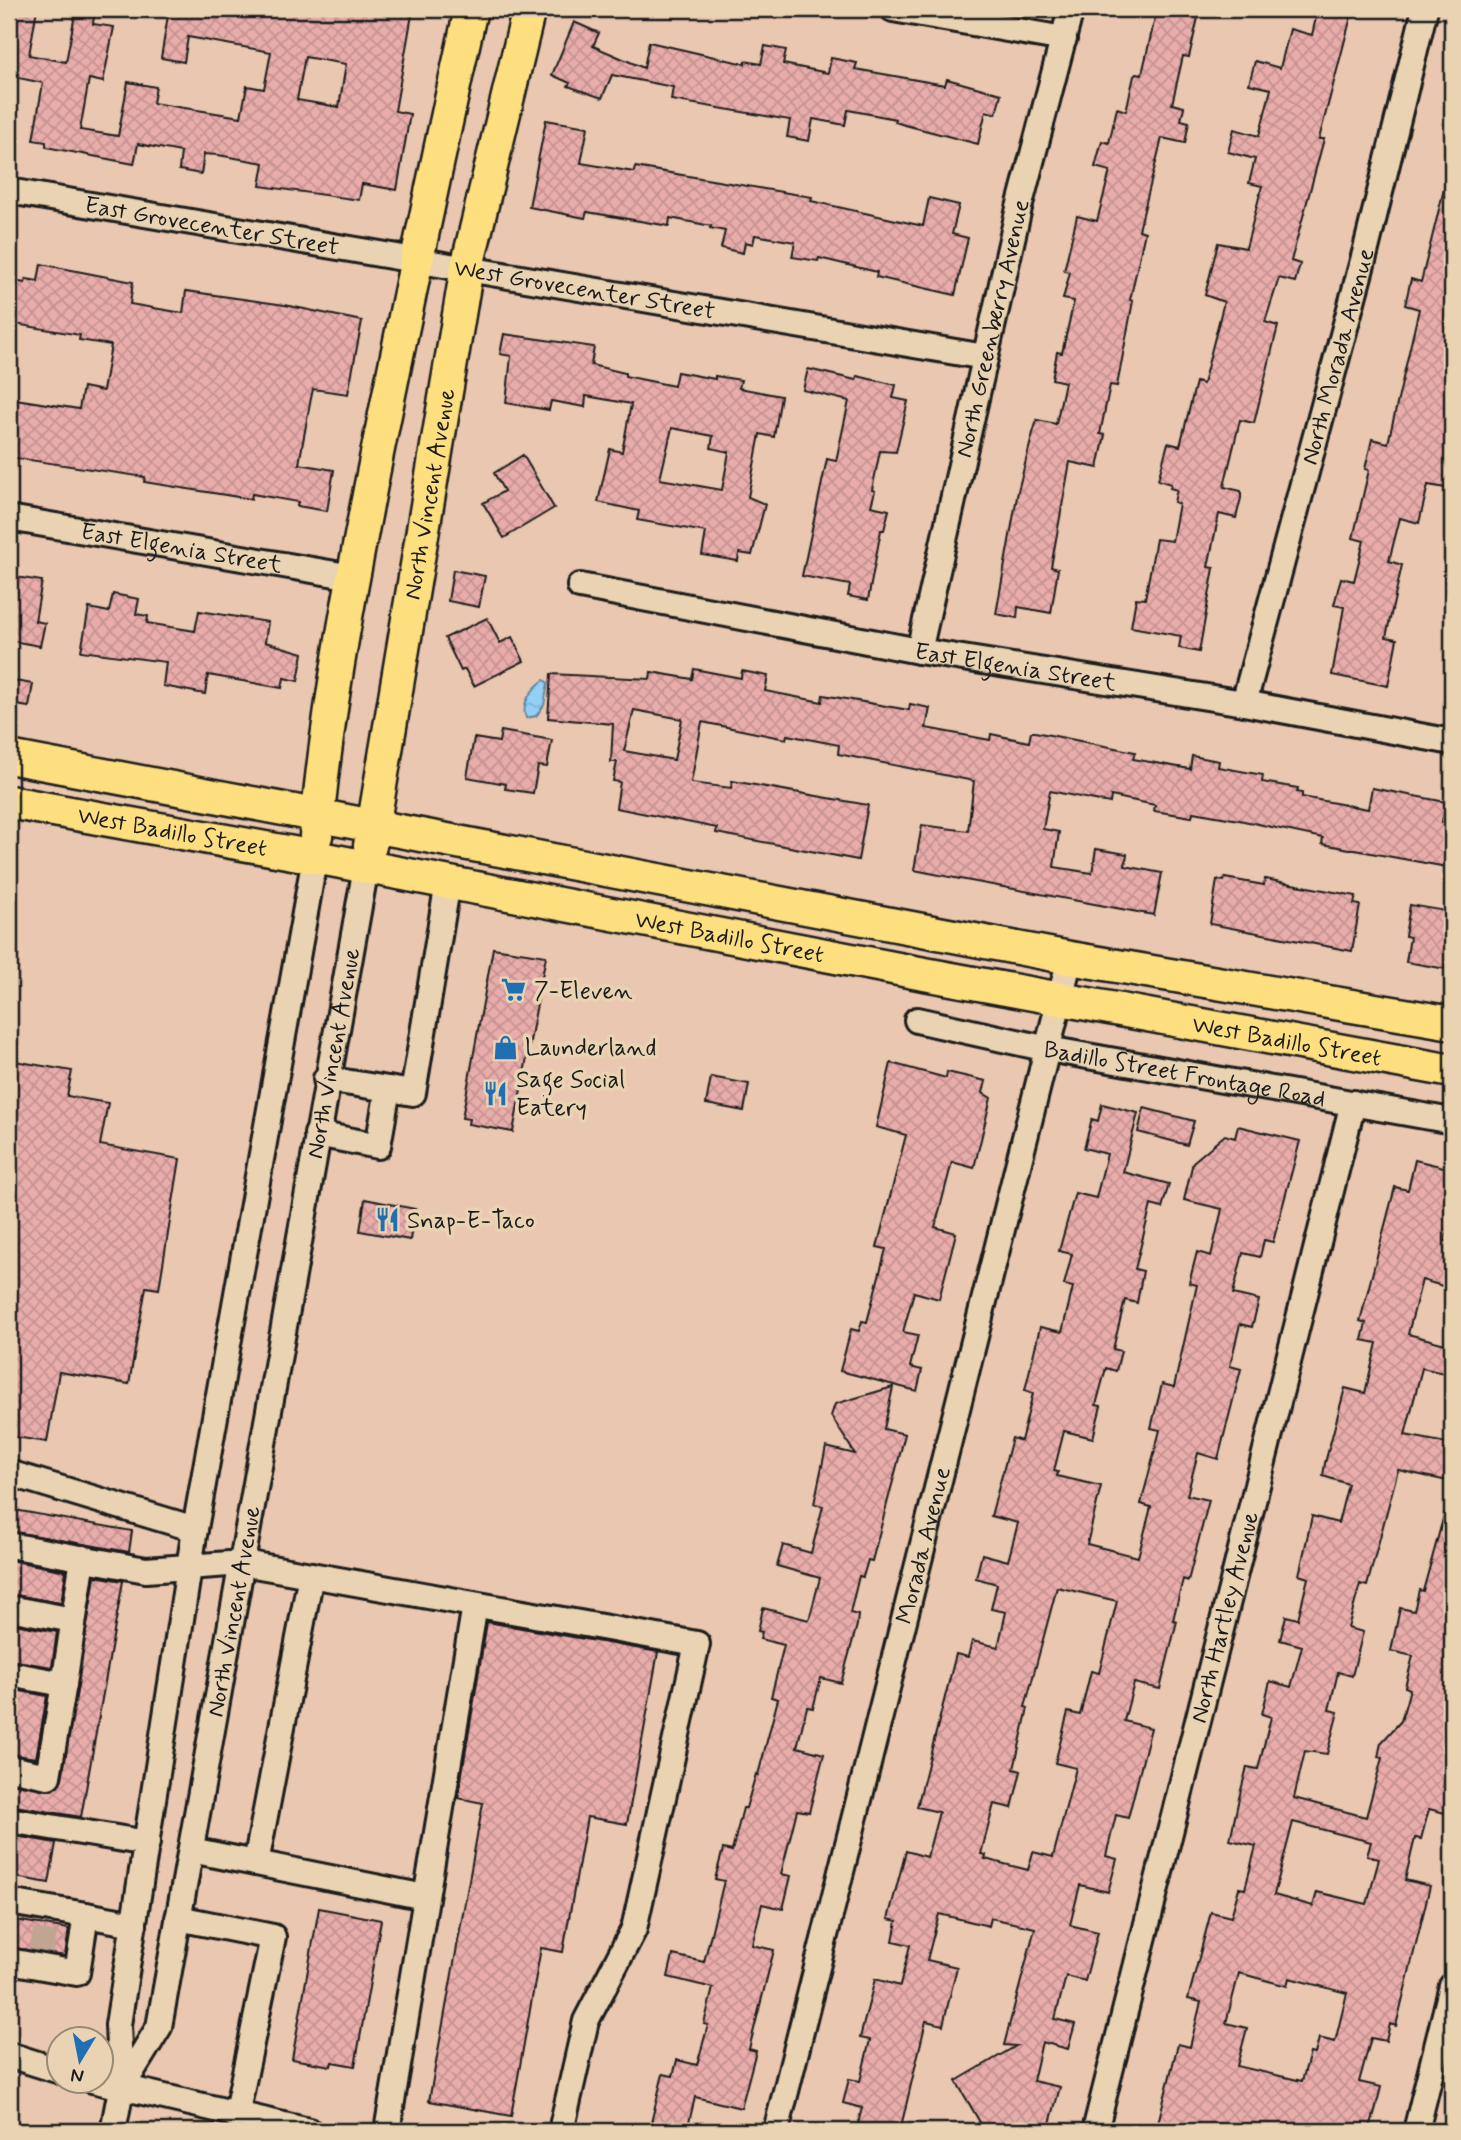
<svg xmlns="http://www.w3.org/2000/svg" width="1461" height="2140" font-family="Mynerve,sans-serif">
<defs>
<pattern id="water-ripples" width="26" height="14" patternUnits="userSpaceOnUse" patternTransform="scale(1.75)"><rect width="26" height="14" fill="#94d0f5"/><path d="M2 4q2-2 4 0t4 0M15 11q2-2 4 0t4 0" fill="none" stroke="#7fb2d1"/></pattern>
<pattern id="building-cross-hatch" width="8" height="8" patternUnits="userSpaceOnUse" patternTransform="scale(1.75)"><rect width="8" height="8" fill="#e8acaa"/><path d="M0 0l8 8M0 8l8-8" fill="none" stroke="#c69392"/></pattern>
</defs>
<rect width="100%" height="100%" fill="#e9c7b0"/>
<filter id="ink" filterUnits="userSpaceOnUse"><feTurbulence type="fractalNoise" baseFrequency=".0143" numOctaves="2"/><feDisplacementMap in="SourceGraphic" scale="14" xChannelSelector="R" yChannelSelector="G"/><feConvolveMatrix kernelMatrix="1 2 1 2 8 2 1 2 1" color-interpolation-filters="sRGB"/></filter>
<g filter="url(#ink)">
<path fill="url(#water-ripples)" stroke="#64889e" stroke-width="2" d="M544,680L548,683L544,705L536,716L526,718C520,703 533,688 544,680Z"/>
<path fill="url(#building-cross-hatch)" stroke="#1c1c1c" stroke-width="2" fill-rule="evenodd" d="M9,9H37L29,55L66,62L76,9H95L93,24L114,27L103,82L89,79L80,130L118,136L128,82L156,87L153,103L241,117L247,86L264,89L271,52L188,37L184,62L161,58L169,9H413L395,111L410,114L397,190L362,184L359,200L260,186L264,163L218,155L204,154L201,174L179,170L181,152L138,144L134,164L46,147V142L33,140L43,83L9,76ZM305,57L346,64L339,107L297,100Z
M1157,9H1200L1189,57L1183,56L1172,104L1184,107L1181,120L1189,122L1185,143L1162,138L1139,230L1145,232L1130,300L1133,301L1117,386L1110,385L1100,434L1105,435L1098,468L1070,462L1051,567L1058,569L1051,613L1018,607L1017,618L996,614L1018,491L1033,433L1037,420L1056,424L1065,382L1052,379L1057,352L1062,353L1074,301L1063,299L1070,272L1064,271L1077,216L1097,221L1110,171L1095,167L1102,141L1109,143L1117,108L1126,111L1134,76L1137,73L1142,74Z
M1318,9H1353L1319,139H1324L1291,261L1300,264L1295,282L1279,278L1265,322L1278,326L1254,423L1240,420L1226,478L1224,487L1241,491V498L1236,518L1219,514L1208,567L1214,568L1199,652L1179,648L1181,636L1131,627L1136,598L1145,599L1156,539L1172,541L1179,504L1174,502L1177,490L1170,488L1171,484L1158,480L1168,443L1180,446L1196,382L1203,384L1224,302L1205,295L1218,243L1246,248L1262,186L1249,183L1255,159L1228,152L1234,129L1259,136L1271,89L1249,84L1255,61L1280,68L1290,29L1312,35Z
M574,22L599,33L593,46L644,68L649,42L745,64V61L761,64L765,46L786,50L783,64L828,73L831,58L857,63L855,69L945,85L947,79L1001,94L996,114L986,111L978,144L905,125L895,122L896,119L848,110L845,125L813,119L809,141L787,137L790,120L671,100L673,87L612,75L602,98L568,86L570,83L552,75Z
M546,120L588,127L581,163L634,172L635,167L812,197L811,201L923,226L929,198L959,205L952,234L968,238L955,295L876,277L877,272L819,258L818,261L792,257L795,242L755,235L753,244L745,242L743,253L721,248L725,231L710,228L711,226L670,218L669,226L587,212L585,218L529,207Z
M1444,189L1452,190V489L1428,485L1419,523L1400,518L1389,561L1402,565L1386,637L1397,639L1388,686L1332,675L1344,607L1334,605L1341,578L1354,581L1364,541L1353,538L1369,470L1365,469L1372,439L1388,443L1419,309L1405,305L1411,279L1421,282Z
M41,264L133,282L130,304L183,313L186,291L285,305L362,321L348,394L313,389L310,403L299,464L334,470L327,511L297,506L298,502L252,494L251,499L144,482L145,477L9,457V398L79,409L83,387L103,391L111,345L79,340L80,335L9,323V280L25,283L26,279L38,281Z
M504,334L594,347L591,365L625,373V376L674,386L677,372L715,379V376L741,380L739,388L781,396L774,437L760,434L748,497L765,504L752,555L739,553L738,561L702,555L706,532L637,520L639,511L598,502L610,449L622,452L631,404L586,396L585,407L551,401L549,410L506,403L511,356L500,354ZM672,428L713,436L711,448L729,452L722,490L660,479Z
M808,369L856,380L857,376L896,385L893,398L908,401L896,452L880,451L872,490L875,491L871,506L889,510L884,530H881L868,600L848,596L850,585L802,576L827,459L836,461L849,401L803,390Z
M523,455L554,508L504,538L483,503L504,491L494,473Z
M453,570L485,576L479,607L448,601Z
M9,576L42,581L35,621L45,623L40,646L12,641L13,636L9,635Z
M113,594L139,599L136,614L148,616L147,623L195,631L199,611L268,622L265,642L303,653L298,681L284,678L282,688L208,675L205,694L163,686L166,662L81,651L89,608L109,612Z
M487,618L500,643L512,637L524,661L474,686L465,669L461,671L445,638Z
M694,669L741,678L742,671L768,676L765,691L822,702L823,695L909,710L910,704L930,708L926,728L990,740L991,734L1029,742L1031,732H1035L1135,752L1133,759L1190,769L1192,756L1219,761L1218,767L1263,775L1262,782L1298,788L1297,792L1302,793V797L1368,809L1372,788L1446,802L1442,822L1452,824V868L1322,844L1323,838L1239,820L1193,812L1192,817L1154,811L1155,805L1111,796L1110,803L1050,791L1043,829L1059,832L1054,867L1092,873L1096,849L1127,854L1125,866L1162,873L1154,915L960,879L914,870L922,825L968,831L974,781L838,754L839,745L787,735L786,739L702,722L691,783L731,788L732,781L868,805L858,860L716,833L717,828L616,808L620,782L613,781L617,762H611L613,724L548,718L551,674L650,679L651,672L692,679ZM634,710L682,719L674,760L624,751Z
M9,680L33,684L29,707L9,704Z
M501,731L552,740L547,767L538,766L533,793L505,789L506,784L467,777L474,738L499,742Z
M1225,878L1264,885L1265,879L1356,896L1354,904L1360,905L1352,951L1210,924L1217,880L1224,881Z
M1410,905L1452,912V970L1406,962L1410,937L1405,936Z
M493,948L546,956L513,1132L468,1124L469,1119L462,1118Z
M9,1060L72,1071L67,1096L108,1103L100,1145L180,1159L159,1289L146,1287L129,1384L59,1372L47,1442L9,1436Z
M891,1063L946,1078L947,1072L986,1081L983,1093L991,1098L974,1168L952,1162L935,1227L956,1233L939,1299L914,1292L903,1332L918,1335L910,1367L922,1370L917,1391L840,1371L851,1329L859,1331L862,1321L867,1322L886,1249L877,1247L906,1135L876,1127Z
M711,1077L749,1084L744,1111L706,1104Z
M1102,1104L1138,1113L1123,1172L1169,1184L1162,1208L1151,1205L1135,1269L1143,1271L1137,1303L1125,1300L1113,1349L1121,1351L1116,1371L1106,1368L1096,1405L1101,1406L1093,1438L1064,1431L1054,1471L1058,1472L1057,1476L1101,1486L1087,1544L1138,1557L1151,1507L1141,1504L1160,1430L1151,1428L1162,1384L1174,1387L1197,1285L1189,1283L1197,1252L1211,1256L1222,1209L1184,1200L1193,1162L1225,1135L1235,1138L1238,1126L1300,1141L1273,1242L1264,1240L1260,1257L1243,1253L1233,1294L1259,1300L1252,1327L1240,1324L1230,1366L1241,1369L1218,1459L1198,1453L1187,1495L1209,1500L1188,1581L1183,1579L1173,1620L1177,1621L1160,1689L1134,1683L1124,1721L1151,1728L1128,1818L1116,1815L1106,1856L1117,1859L1108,1892L1080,1885L1070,1925L1098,1932L1085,1981L1066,1976L1055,2019L1075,2024L1068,2049L1042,2042L1033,2081L1060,2087L1048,2131H985L956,2081L1016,2046L1004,2045L1035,1928L991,1918L989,1926L939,1914L927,1960L957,1967L943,2025L926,2021L900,2131H856L862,2108L843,2103L849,2079L860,2081L870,2040L860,2038L875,1979L900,1986L910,1945L893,1941L897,1921L888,1919L906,1851L927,1857L939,1812L917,1807L956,1654L968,1657L972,1641L998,1647L1006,1612L991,1609L997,1584L976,1578L982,1554L1008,1561L1018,1523L991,1516L1012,1438L1021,1441L1033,1393L1025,1390L1040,1327L1062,1332L1073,1287L1064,1285L1072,1254L1059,1251L1075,1193L1096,1198L1107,1154L1084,1148L1092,1119L1098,1121ZM1057,1587L1117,1601L1099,1673L1091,1671L1080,1715L1068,1712L1055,1763L1076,1768L1053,1857L1033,1852L1028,1870L985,1859L986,1855L981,1854L994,1804L1012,1808L1021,1771L1014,1769L1028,1708L1025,1707Z
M1144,1108L1194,1121L1187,1145L1138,1132Z
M1415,1160L1452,1169V1213L1445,1241L1452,1242V1262L1446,1287L1422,1280L1408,1334L1449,1345V1351L1443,1373L1422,1368L1405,1435L1452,1444V1482L1398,1470L1367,1586L1360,1584L1348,1628L1363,1632L1352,1676L1338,1672L1329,1710L1338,1712L1327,1754L1305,1751L1294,1798L1366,1817L1382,1758L1378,1757L1381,1743L1401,1721L1410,1689L1405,1687L1413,1656L1391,1651L1400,1608L1414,1611L1419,1590L1423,1591L1446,1508H1452V1750L1443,1787L1452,1789V1799L1449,1814L1429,1809L1421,1839L1415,1838L1405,1880L1430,1886L1396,2026L1390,2024L1386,2041L1371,2038L1359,2082L1381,2087L1375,2111L1369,2131H1199L1181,2127L1180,2131H1156L1178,2044L1190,2047L1201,2002L1188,1999L1211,1912L1231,1917L1239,1888L1245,1889L1256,1846L1230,1840L1239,1798L1247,1767L1258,1769L1271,1717L1262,1714L1270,1681L1291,1687L1302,1646L1280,1640L1286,1616L1298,1619L1308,1578L1299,1575L1312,1516L1338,1523L1348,1484L1323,1476L1325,1463L1345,1388L1365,1393L1377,1343L1362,1340L1366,1323L1360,1321L1395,1187L1408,1190ZM1293,1822L1371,1842L1367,1856L1379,1859L1367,1904L1317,1892L1313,1906L1274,1895ZM1239,1973L1287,1986L1289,1978L1347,1993L1335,2042L1319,2038L1315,2054L1310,2053L1302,2081L1237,2066L1247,2028L1226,2023Z
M365,1199L415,1209L410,1240L360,1231Z
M893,1387L884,1429L905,1434L899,1458L872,1561L868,1560L863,1577L859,1576L850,1613L858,1615L857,1625L841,1683L821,1678L813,1708L807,1707L797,1747L824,1754L809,1812L797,1810L781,1874L791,1876L783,1909L762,1904L752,1945L774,1950L749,2049L756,2051L741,2108L695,2097L687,2131H649L663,2074L673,2076L677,2060L697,2065L708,2025L704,2024L713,1988L668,1977L673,1955L704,1962L724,1881L715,1879L723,1849L732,1851L743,1808H746L756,1774L758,1775L778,1699L771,1697L784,1645L760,1639L762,1632L758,1631L763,1608L809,1620L820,1578L777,1566L783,1545L811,1553L823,1506L814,1504L826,1447L855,1454L831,1416L835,1404Z
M9,1509L132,1531L129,1552L9,1531Z
M9,1560L66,1571L61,1603L9,1594Z
M95,1576L123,1581L81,1817L9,1805V1783L52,1790L62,1779Z
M487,1622L658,1652L627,1824L587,1817L563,1952L541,1948L511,2116L429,2101L483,1803L458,1798Z
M9,1623L57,1632L52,1667L9,1660Z
M9,1689L47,1696L36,1758L9,1754Z
M9,1835L56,1843L49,1883L9,1876Z
M319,1908L381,1920L355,2066L332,2062L331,2066L292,2059Z
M9,1919L69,1929L65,1956L9,1947Z"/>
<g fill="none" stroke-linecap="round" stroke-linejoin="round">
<path stroke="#c0a592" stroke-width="24" stroke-dasharray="24 12" stroke-linecap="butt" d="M41,1954L46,1926"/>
<defs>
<g id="minor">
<path d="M893,9L1064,39"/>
<path id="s1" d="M9,191L985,357"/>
<path id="s2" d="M9,518L353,577"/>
<path id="s3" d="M580,586L919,651L1244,703L1452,742"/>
<path id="s4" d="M919,651L1019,208L1071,9"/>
<path id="s5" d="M1244,703L1365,253L1425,9"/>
<path id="s6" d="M917,1020L1048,1049L1452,1121"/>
<path d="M326,1079L413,1093L448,882"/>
<path d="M317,1134L378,1146L388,1089"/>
<path d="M9,1473L195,1529"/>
<path d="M9,1545L146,1570L243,1563L697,1644L634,1929L586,2021L561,2131"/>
<path d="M9,1608L73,1620"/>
<path d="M9,1674L64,1684L83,1558"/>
<path d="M9,1768L48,1776L64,1684"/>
<path d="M9,1820L147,1843"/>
<path d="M191,1850L425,1897"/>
<path d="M256,1863L311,1575"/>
<path d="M9,1902L86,1915"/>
<path d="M178,1918L273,1937L236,2116"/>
<path d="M9,1961L77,1973L86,1915L134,1924"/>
<path d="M9,2055L60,2071"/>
<path d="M92,2080L309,2131"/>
<path id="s7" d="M121,2089L159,2027L366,867"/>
<path d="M113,2131L121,2089L118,2025L195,1529L315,857"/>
<path d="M387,2131L475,1605"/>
<path id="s8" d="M776,2131L1070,958"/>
<path id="s9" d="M1095,2131L1353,1103"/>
<path d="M1416,2131L1452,1986"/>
</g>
<g id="major">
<path d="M9,757L1070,958L1452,1023"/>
<path id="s10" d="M9,802L315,857L919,973L1452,1071"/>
<path d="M316,836C327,707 352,581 377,454C407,305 438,157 471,9"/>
<path id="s11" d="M370,846L467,267L529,9"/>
</g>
</defs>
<use href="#minor" stroke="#1c1c1c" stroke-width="30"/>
<use href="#major" stroke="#1c1c1c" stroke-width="37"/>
<use href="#minor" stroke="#e9d3b2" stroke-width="24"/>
<use href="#major" stroke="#fedf80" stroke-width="32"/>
</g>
</g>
<defs>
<symbol id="supermarket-bare" viewBox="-9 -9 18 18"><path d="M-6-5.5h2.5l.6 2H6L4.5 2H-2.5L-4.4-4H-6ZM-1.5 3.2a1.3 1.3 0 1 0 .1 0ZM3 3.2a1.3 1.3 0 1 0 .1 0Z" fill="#1f6fb2" stroke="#e9d3b2" stroke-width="2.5" paint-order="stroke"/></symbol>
<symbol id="shop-bare" viewBox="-9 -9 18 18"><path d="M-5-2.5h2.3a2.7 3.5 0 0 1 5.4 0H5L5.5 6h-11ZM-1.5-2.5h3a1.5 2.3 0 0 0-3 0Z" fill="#1f6fb2" stroke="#e9d3b2" stroke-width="2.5" paint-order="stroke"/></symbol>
<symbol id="restaurant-bare" viewBox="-9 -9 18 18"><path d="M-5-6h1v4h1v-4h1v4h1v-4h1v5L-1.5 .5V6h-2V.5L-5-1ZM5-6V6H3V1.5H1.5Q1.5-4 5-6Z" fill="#1f6fb2" stroke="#e9d3b2" stroke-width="2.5" paint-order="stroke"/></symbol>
</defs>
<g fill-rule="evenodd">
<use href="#supermarket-bare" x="496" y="972" width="35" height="35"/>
<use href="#shop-bare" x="488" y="1030" width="35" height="35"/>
<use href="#restaurant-bare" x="478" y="1076" width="35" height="35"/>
<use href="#restaurant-bare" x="370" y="1202" width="35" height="35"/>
</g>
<g text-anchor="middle" stroke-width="7" stroke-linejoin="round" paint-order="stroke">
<g font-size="24" fill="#1c1c1c" stroke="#e9d3b2">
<text dy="8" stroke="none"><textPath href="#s1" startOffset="206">East Grovecenter Street</textPath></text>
<text dy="8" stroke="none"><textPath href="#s1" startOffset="584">West Grovecenter Street</textPath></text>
<text dy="8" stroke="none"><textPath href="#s4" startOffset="331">North Greenberry Avenue</textPath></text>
<text dy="8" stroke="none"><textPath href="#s5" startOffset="359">North Morada Avenue</textPath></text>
<text dy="8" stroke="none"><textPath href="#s11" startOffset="357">North Vincent Avenue</textPath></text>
<text dy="8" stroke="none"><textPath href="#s2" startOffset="175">East Elgenia Street</textPath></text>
<text dy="8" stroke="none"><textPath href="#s3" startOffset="443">East Elgenia Street</textPath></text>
<text dy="8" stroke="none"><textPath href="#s10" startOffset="166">West Badillo Street</textPath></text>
<text dy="8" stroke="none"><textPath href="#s10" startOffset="733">West Badillo Street</textPath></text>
<text dy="8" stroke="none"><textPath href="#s10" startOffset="1300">West Badillo Street</textPath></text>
<text dy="8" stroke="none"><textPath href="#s7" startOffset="1062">North Vincent Avenue</textPath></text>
<text dy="8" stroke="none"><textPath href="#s6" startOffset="273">Badillo Street Frontage Road</textPath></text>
<text dy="8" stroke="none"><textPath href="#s8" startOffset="604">Morada Avenue</textPath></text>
<text dy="8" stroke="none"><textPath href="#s7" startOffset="495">North Vincent Avenue</textPath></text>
<text dy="8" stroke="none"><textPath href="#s9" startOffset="530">North Hartley Avenue</textPath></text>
</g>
<g font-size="24" fill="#1c1c1c" stroke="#e9d3b2" text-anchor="start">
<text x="534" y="998">7-Eleven</text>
<text x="525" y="1055">Launderland</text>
<text x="516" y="1087">Sage Social<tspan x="516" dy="28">Eatery</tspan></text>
<text x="407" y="1228">Snap-E-Taco</text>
</g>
</g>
<rect width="1461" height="2140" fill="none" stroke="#e9d3b2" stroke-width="35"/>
<rect x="18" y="18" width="1426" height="2105" fill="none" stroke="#1c1c1c" stroke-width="2.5" filter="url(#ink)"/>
<g transform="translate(80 2060) rotate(190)"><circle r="33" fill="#e9d3b2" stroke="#978a76" stroke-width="2"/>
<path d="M0-5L12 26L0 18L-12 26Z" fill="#1f6fb2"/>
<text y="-10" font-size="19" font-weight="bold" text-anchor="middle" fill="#1c1c1c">N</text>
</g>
</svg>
